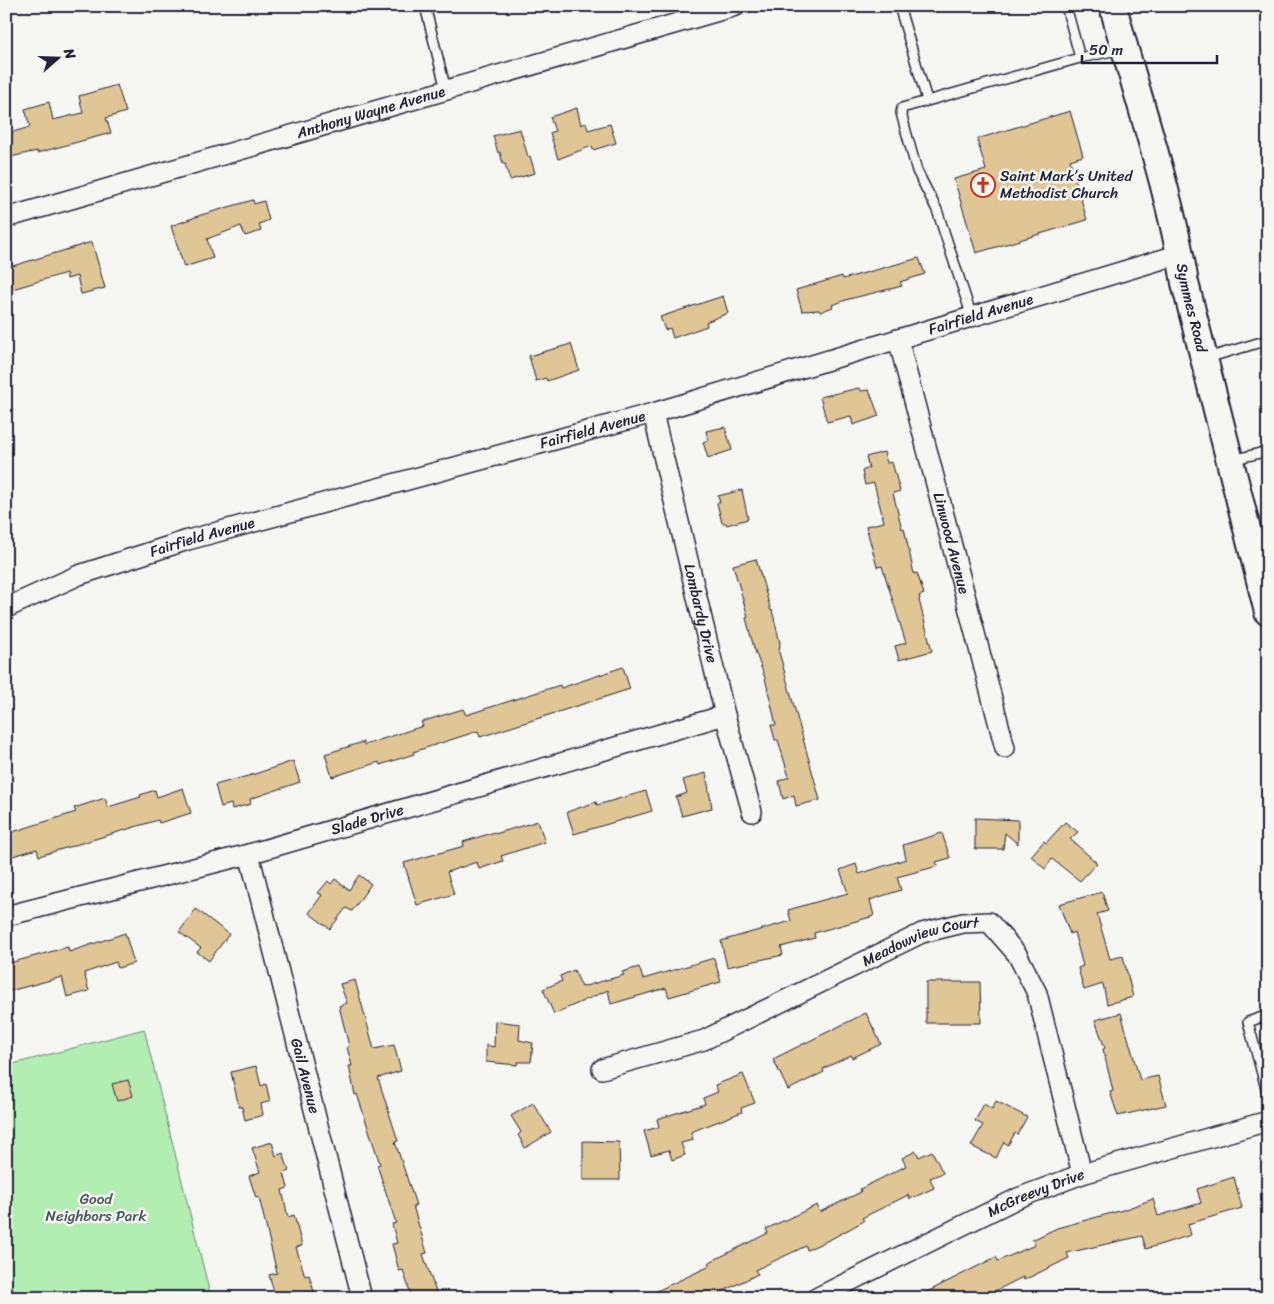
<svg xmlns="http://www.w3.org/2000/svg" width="1274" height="1304" font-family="Sriracha,sans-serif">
<rect width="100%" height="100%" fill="#f6f6f2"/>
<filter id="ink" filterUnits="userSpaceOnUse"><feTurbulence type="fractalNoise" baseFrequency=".02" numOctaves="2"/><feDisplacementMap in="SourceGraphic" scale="10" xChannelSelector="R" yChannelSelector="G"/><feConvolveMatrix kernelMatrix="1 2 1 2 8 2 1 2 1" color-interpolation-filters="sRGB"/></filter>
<g filter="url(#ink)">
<path fill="#b2edb2" stroke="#6a8876" d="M144,1029L211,1298H6V1066Z"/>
<path fill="#e0c595" stroke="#22223b" d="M117,85L126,112L106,118L111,133L37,153V151L6,158V134L30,127L25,109L49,102L53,120L83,113L79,96Z
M577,108L581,125L586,123L588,130L610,124L616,143L593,150L592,146L558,159L550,133L555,131L550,117Z
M1070,111L1083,156L1070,160L1087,220L976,253L954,179L986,170L977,139Z
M520,129L528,157L530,156L535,173L510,180L505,164H503L500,152L498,153L493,136Z
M253,200L254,204L264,201L269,220L259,224L261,231L245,236L241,226L207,239L213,258L184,267L171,226L201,215Z
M92,242L105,288L81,294L77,276L67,279L66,273L6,291V268Z
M919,258L925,274L900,282L902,286L849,299L832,305L833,307L820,312L819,310L802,311L796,290L842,276L843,279Z
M723,296L728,313L706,322L707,326L673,338L670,328L665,330L660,317Z
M571,344L579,370L547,381L546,378L536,381L529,356Z
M859,388L861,391L869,390L879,416L853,425L851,416L827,422L820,397Z
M725,427L732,450L708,458L703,442L708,440L706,431Z
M884,452L887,463L892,462L900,491L893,493L902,529L904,528L914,574L917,573L924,594L919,596L920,599L919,600L932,651L899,660L895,646L906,643L882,566L877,567L866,526L884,522L874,483L865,485L862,471L869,468L866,457Z
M742,490L748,519L727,525L726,523H722L717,503L720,502L718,496Z
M756,559L771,611L772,610L780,643L779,652L820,800L796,806L794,795L783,799L779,781L789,777L778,740H775L771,725H776L765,678L754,648L746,618L748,617L733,565Z
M623,667L630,689L480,737L478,731L413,752L414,754L380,765L379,762L332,777L325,754L363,742L364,745L423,726L421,722L463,709L466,715L560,685L561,688Z
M293,761L300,782L250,799L251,804L232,809L231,804L221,807L215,785L255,774Z
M706,773L712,808L682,816L676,797L687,793L683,780Z
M183,788L191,813L159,823L158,820L39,856L37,849L6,858V834L76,812L74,808L105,798L108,807L141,797L140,795L155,790L157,797Z
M646,791L652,811L574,834L567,812L596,802L597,805Z
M975,818L1018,820V844L1005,833L1003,849H975Z
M538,821L545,842L501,856L503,861L479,869L477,862L447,872L454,894L417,905L404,863L464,846L463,842L495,832V834Z
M1065,822L1078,832L1070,839L1097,863L1080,881L1052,859L1045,869L1031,856L1044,841L1046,843Z
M942,833L950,858L936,862L938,866L897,877L901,890L870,900L874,916L814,933L815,938L781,947L783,955L727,967L721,941L791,921L788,910L848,893L840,870L856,864L859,874L906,859L903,845Z
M359,875L371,884L352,911L346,908L330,929L309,913L322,895L318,893L328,881L331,884L335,879L349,890Z
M1102,892L1108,911L1097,914L1110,959L1123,956L1133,997L1107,1004L1103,984L1084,990L1078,968L1083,966L1074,932L1070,934L1059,904Z
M196,909L229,934L209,961L197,952L201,948L179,932Z
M125,933L134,963L118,968L116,962L84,973L89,991L67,997L62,977L6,992V964L68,947L69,952Z
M714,958L721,982L669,997L666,988L611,1004L608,990L554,1014L543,989L562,981L560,976L574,970L582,987L624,975L622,972L639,967L643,979Z
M355,980L374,1049L394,1045L401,1071L378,1078L398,1141L395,1142L416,1205L413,1206L427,1253L423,1254L438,1298H412L403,1270L399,1271L392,1244L397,1243L392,1224L396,1223L377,1165L380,1164L357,1094L355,1095L349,1066H352L347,1047L349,1046L339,1006L347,1003L340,984Z
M926,982H980L981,1023H926Z
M866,1013L881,1044L852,1058L851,1055L823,1069L824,1072L788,1090L773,1059Z
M1121,1013L1140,1080L1158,1076L1166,1105L1118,1116L1110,1092L1113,1091L1103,1049L1105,1048L1095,1020Z
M495,1021L520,1024L519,1040L533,1043L531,1062H518L517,1065L486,1062V1045L494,1047Z
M256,1066L261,1086L266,1084L270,1101L261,1104L263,1115L245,1120L242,1107H239L231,1072Z
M743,1074L755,1103L741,1108L742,1112L691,1132L693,1140L681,1143L685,1155L672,1160L669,1150L651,1155L644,1131L659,1127L657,1119L705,1104L703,1098L718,1092L715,1085Z
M128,1080L133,1096L117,1101L112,1084Z
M996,1101L1027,1117L1017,1135L1015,1133L1008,1145L1004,1142L996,1158L971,1146L983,1125L975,1121L984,1104L992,1109Z
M533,1103L551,1132L525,1148L518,1135L521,1132L511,1116Z
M583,1141L619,1142L620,1180H583Z
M272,1142L276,1156L283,1153L289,1171L284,1173L288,1188L282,1190L288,1217L294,1215L302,1246L296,1247L305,1276L309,1275L316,1298H276L269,1275L277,1273L259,1197L256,1198L249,1176L260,1172L252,1148Z
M916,1151L919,1157L932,1151L943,1173L930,1178L934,1188L910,1199L908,1195L862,1218L864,1221L833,1238L807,1250L806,1246L755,1270L758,1274L709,1298H642L710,1266L708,1263L768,1233L766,1229L817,1205L820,1212L861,1192L860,1189L906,1166L902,1158Z
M1234,1177L1242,1208L1188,1224L1191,1235L1146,1249L1142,1236L1067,1253L1069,1258L1024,1280L1023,1277L981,1298H915L996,1257L998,1261L1035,1245L1032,1240L1057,1228L1123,1210L1153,1199L1158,1216L1201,1203L1197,1189Z"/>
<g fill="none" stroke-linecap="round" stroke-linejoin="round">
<defs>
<path id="lane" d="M425,6L446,90
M899,6L927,100
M1066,6L1080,58
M972,317L937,210L917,171L901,113L902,108L1080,58L1122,49
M1207,358L1268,340
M1232,460L1268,451
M1268,1015L1248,1022L1268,1096"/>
<g id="street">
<path id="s1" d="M6,218L736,6"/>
<path id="s2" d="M898,339L1005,748"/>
<path id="s3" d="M653,413L725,715L752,812"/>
<path id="s4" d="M6,608L79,575L188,540L653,413L1180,254"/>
<path id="s5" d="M249,854L362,1298"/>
<path id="s6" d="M6,916L249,854L725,715"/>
<path id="s7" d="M602,1069L704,1040L922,933L963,923L989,922L1017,954L1037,993L1082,1174"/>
<path id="s8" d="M816,1298L1018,1198L1082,1174L1268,1121"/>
</g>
<g id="secondary">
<path id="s9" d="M1113,6C1137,98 1170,189 1185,283L1268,612"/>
</g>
</defs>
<use href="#lane" stroke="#22223b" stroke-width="12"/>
<use href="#street" stroke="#22223b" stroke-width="22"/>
<use href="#secondary" stroke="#22223b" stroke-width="30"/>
<use href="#lane" stroke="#f6f6f2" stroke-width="9"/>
<use href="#street" stroke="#f6f6f2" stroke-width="19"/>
<use href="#secondary" stroke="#f6f6f2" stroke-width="26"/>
</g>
</g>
<defs>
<symbol id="church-ring" viewBox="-11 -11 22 22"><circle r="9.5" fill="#f6f6f2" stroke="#c8321e" stroke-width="1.5"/><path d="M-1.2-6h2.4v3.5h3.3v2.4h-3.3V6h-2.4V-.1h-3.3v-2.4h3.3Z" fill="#c8321e"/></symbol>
</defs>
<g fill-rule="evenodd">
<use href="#church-ring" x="969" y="171" width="28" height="28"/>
</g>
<g text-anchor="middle" stroke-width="5" stroke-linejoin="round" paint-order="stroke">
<g font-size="15" fill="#22223b" stroke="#f6f6f2">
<text dy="5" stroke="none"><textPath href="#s1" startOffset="380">Anthony Wayne Avenue</textPath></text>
<text dy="5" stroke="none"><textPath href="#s9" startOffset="312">Symmes Road</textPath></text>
<text dy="5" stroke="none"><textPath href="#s4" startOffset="1019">Fairfield Avenue</textPath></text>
<text dy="5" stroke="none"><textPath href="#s4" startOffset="614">Fairfield Avenue</textPath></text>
<text dy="5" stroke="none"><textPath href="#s4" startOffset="209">Fairfield Avenue</textPath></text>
<text dy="5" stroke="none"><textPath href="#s2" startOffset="211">Linwood Avenue</textPath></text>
<text dy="5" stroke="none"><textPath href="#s3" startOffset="206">Lombardy Drive</textPath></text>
<text dy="5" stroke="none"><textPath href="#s6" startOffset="374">Slade Drive</textPath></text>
<text dy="5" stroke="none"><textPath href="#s7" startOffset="345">Meadowview Court</textPath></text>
<text dy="5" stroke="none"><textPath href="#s5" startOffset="229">Gail Avenue</textPath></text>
<text dy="5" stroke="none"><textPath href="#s8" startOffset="244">McGreevy Drive</textPath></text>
</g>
<g font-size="15" fill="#22223b" stroke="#f6f6f2" text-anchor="start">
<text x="1000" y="181">Saint Mark’s United<tspan x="1000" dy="17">Methodist Church</tspan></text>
</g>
<g font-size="15" fill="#465559" stroke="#f6f6f2">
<text x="96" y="1204">Good<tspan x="96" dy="17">Neighbors Park</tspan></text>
</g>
</g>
<rect width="1274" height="1304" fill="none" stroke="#f6f6f2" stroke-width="25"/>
<rect x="12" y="12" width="1249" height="1279" fill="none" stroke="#22223b" stroke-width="2" filter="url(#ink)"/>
<g transform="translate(58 58) rotate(70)" stroke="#f6f6f2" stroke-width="4" paint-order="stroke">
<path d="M0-4L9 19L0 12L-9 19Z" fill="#22223b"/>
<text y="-8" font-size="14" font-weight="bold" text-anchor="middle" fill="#22223b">N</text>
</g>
<path d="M1082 55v8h135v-8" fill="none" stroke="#22223b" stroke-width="2.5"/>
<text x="1089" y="55" font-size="15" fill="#22223b" stroke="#f6f6f2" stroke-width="4" paint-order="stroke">50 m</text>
</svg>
